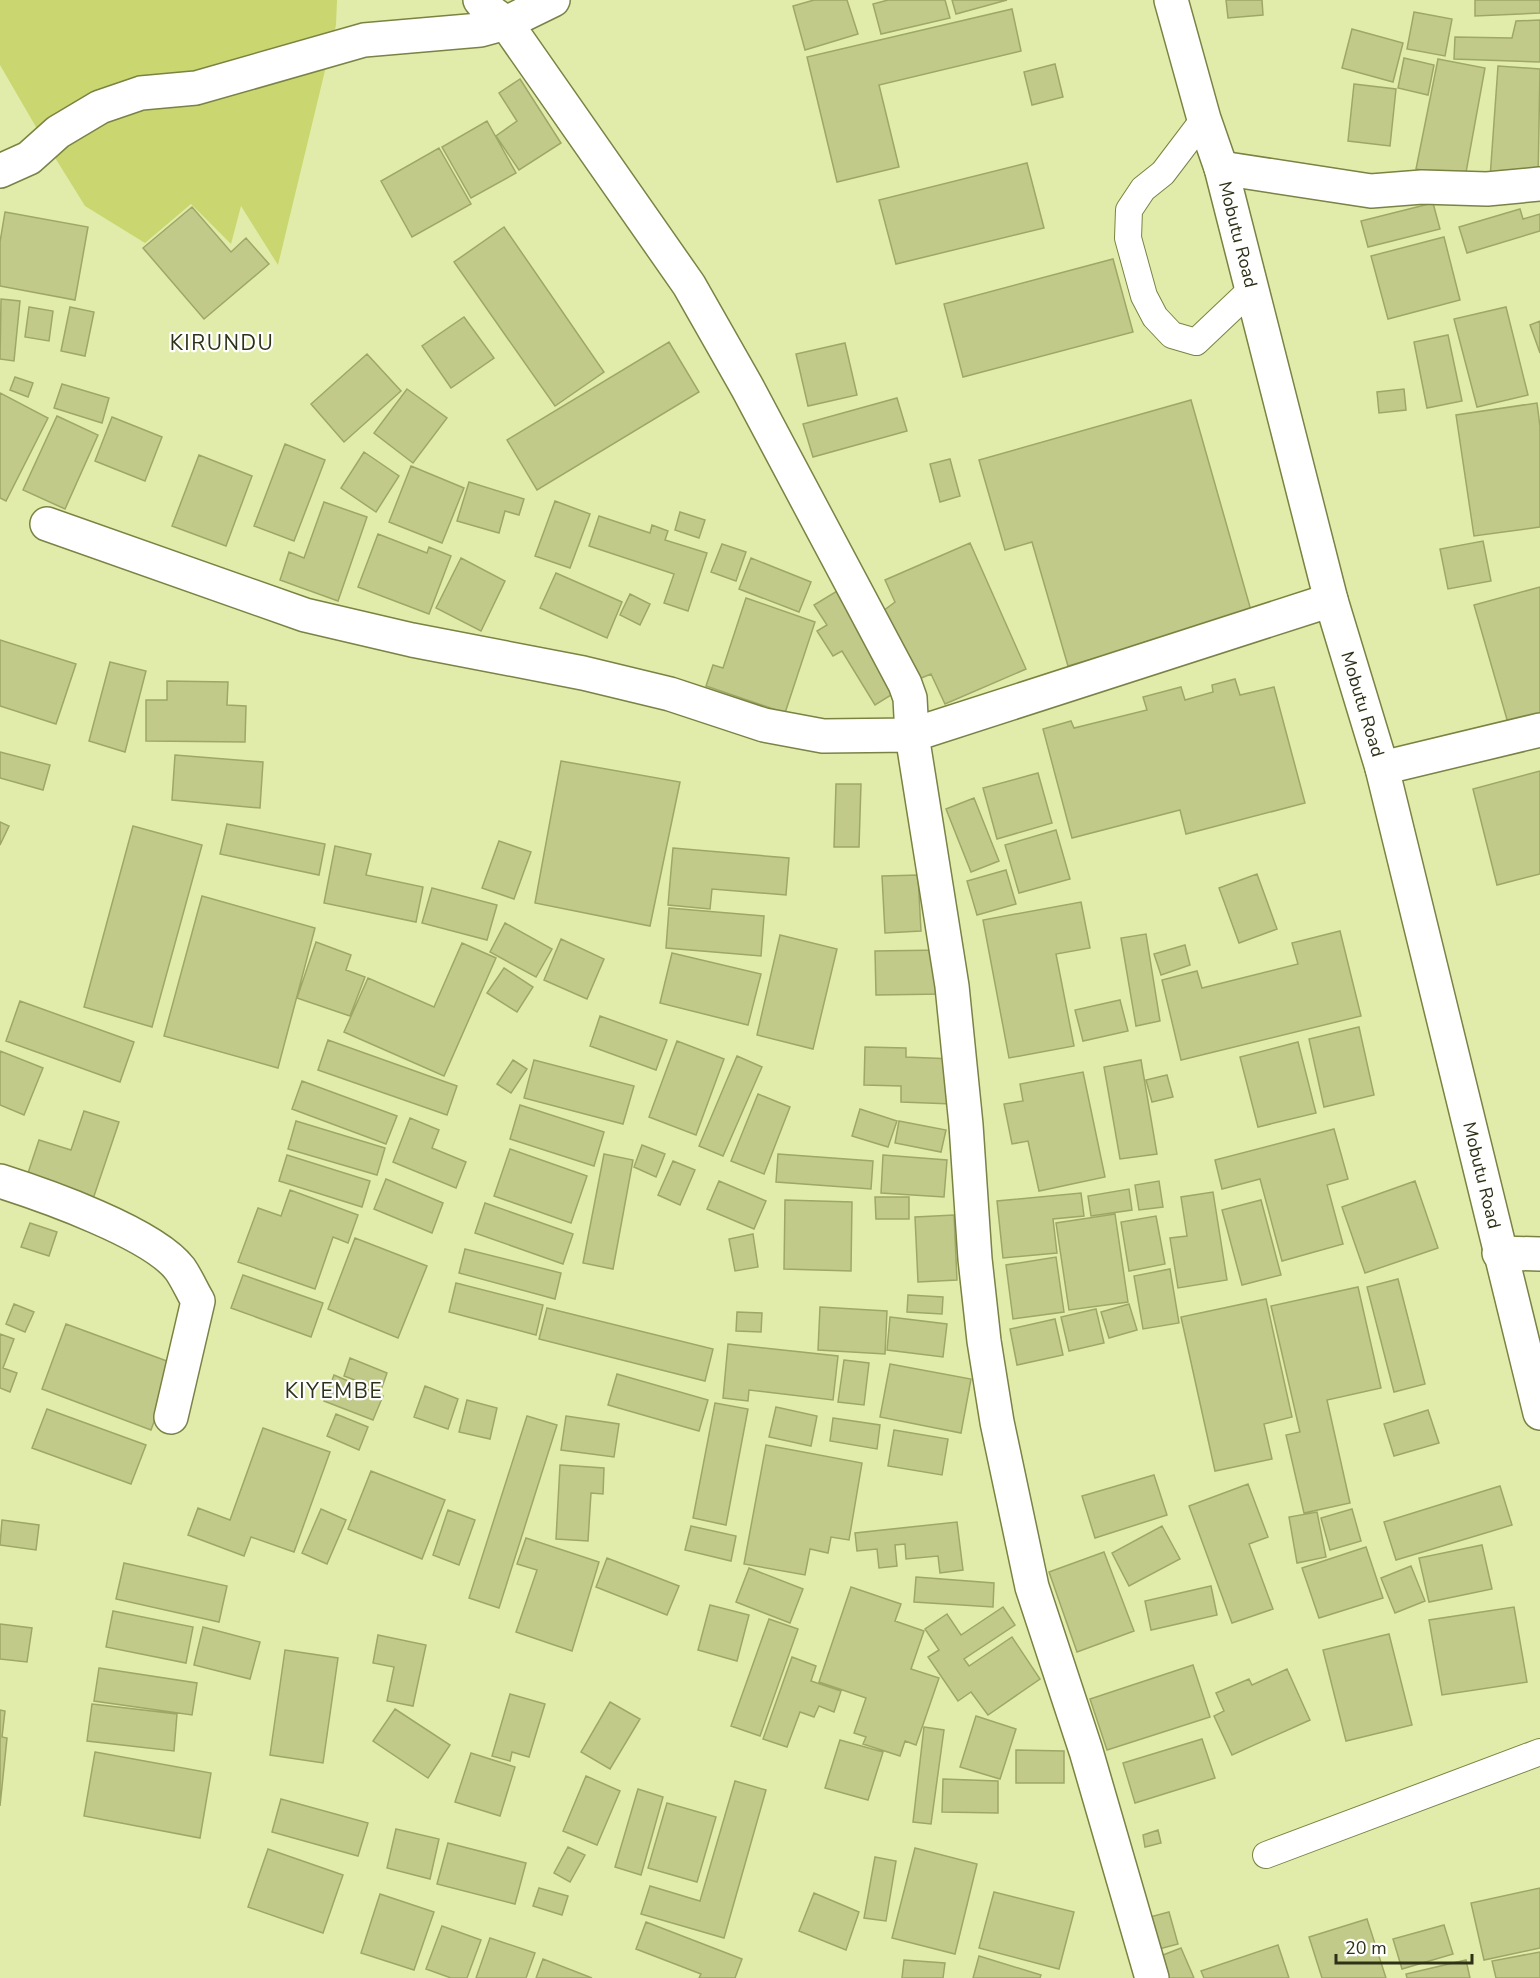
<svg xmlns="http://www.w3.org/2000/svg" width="1540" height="1978" font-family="'Nunito Sans',sans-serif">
<rect width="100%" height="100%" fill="#e2ecaa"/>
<path fill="#cad670" d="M0,0H337L336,25L278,265L241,206L231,244L191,204L145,243L85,206L36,127L0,65Z"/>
<path fill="#c1ca89" stroke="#9fa767" stroke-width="1.5" d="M814,0H847L858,34L805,50L793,6Z
M888,0H945L950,18L881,34L873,4Z
M952,0H1007L956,14Z
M1226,0H1262L1263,15L1228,18Z
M1475,0H1540V13L1475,16Z
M1012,9L1021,51L879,85L899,167L837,182L807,57Z
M1414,12L1452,19L1445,56L1407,49Z
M1540,20V62L1454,59L1455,37L1512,38L1516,21Z
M1352,29L1403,43L1393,82L1342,68Z
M1404,58L1434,65L1428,95L1398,88Z
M1438,59L1485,68L1465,178L1416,169Z
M1055,64L1063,97L1032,105L1024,72Z
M1498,66L1540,69L1538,181L1490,178Z
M520,79L561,143L519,170L496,136L517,121L499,93Z
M1354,84L1396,89L1390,146L1348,141Z
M487,121L516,173L471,198L442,147Z
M439,148L471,204L412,237L381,181Z
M1027,163L1044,228L896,264L879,200Z
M1433,203L1440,229L1368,247L1361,221Z
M192,207L231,252L246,238L269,264L204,319L143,248Z
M1520,209L1523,219L1540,214V231L1467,253L1459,227Z
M5,212L88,227L75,300L0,286V242Z
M504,227L604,372L555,406L454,262Z
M1444,237L1460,300L1388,319L1371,256Z
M1113,259L1133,332L963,377L944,304Z
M1,299L20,301L14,361L0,359Z
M29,307L53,311L49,341L25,337Z
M70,307L94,312L85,356L61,351Z
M1506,307L1528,395L1477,407L1454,319Z
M464,317L494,358L451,388L422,346Z
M1540,321V353L1530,325Z
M1448,335L1462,401L1427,408L1414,342Z
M669,342L699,392L537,490L507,440Z
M845,343L857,395L808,406L796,354Z
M367,354L401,391L344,442L311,404Z
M15,377L33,383L28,397L10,390Z
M62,384L109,398L102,423L54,408Z
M407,389L447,418L413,463L374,433Z
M1404,389L1406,410L1379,413L1377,392Z
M0,393L48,418L6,501L0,498Z
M897,398L907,431L813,457L803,424Z
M1191,400L1252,614L1068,666L1032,542L1005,550L979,460Z
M1537,403L1540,426V527L1474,536L1456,415Z
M57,416L98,435L65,509L23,490Z
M112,417L162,437L145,481L95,461Z
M285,444L325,460L294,541L254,526Z
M364,452L399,476L376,512L341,488Z
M199,455L252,476L226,546L172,526Z
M950,459L960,496L940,502L930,464Z
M411,466L464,488L442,543L389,522Z
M469,482L524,499L519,515L505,511L499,533L457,521Z
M555,501L590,514L570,568L535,556Z
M324,502L367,517L338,601L280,580L289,552L304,558Z
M680,512L705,520L699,538L675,530Z
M599,516L650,533L652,525L668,531L665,540L707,553L688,611L664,603L674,574L589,546Z
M378,534L427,553L429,547L451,556L429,614L358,587Z
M1483,541L1491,581L1448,589L1440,549Z
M970,543L1026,669L945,704L931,674L914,681L883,611L895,602L885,580Z
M722,544L746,552L736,581L711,572Z
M461,558L505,581L481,631L436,608Z
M751,558L811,582L799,612L739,589Z
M556,573L622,602L607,638L540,608Z
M1540,587V714L1508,723L1474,605Z
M842,588L904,687L875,705L842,651L833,656L817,631L827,625L814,605Z
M630,594L650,604L640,625L620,615Z
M746,598L815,622L785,713L706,686L713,665L723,668Z
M0,640L76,664L56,724L0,706Z
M110,662L146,671L125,752L89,741Z
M1235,679L1240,695L1274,687L1305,803L1186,834L1180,810L1072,838L1043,729L1071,721L1074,728L1147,710L1143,697L1181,687L1185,700L1213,692L1212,685Z
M167,681L228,682L227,705L246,706L245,742L146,741V700H167Z
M0,752L50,765L43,790L0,778Z
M175,755L263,762L260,808L172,800Z
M561,761L680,782L650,926L535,903Z
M1540,771V874L1497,885L1473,789Z
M1038,773L1052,823L997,839L983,788Z
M836,784H861L859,847H834Z
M974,798L999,861L971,872L946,809Z
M0,822L9,826L0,845Z
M227,824L325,844L319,875L220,854Z
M133,826L202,845L152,1027L84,1007Z
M1056,830L1070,879L1019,893L1005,845Z
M499,841L531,852L514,899L482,888Z
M335,846L371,854L366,875L423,887L416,922L324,903Z
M673,848L789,858L786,895L712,889L710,909L668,905Z
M1006,870L1016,904L977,915L967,881Z
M1257,874L1277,929L1239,943L1219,888Z
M918,875L921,931L885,933L882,876Z
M432,888L497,905L487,940L422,923Z
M202,896L315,928L278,1068L164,1036Z
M1081,902L1090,948L1056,954L1074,1046L1009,1058L983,920Z
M669,908L764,916L761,956L666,948Z
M505,923L552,949L536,977L490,952Z
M1340,931L1361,1016L1181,1060L1162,980L1197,971L1202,988L1298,964L1292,943Z
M1146,934L1160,1021L1136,1026L1121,938Z
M780,935L837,949L813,1049L757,1035Z
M561,939L604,959L587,999L544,980Z
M316,942L351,955L346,970L365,977L350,1016L297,998Z
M462,943L496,958L444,1076L344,1032L368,978L434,1007Z
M1185,945L1190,965L1161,975L1154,954Z
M942,950L943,994L876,995L875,951Z
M672,953L761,974L748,1025L660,1003Z
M504,968L533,987L517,1012L487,993Z
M1120,1000L1128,1031L1083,1041L1075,1010Z
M20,1001L134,1042L120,1082L6,1041Z
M600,1016L667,1040L656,1070L590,1046Z
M1359,1027L1374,1095L1324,1107L1309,1039Z
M328,1040L457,1086L447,1115L318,1070Z
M677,1041L724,1059L696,1135L649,1117Z
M1298,1042L1316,1113L1258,1127L1240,1057Z
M865,1047L906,1048V1057L954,1059L952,1104L901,1102V1086L864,1085Z
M0,1051L43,1068L24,1115L0,1105Z
M737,1056L762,1067L723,1156L699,1146Z
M513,1060L527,1069L511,1093L497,1084Z
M534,1060L634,1086L623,1124L524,1098Z
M1141,1060L1157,1154L1120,1159L1104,1067Z
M1083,1072L1105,1177L1039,1191L1028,1141L1012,1144L1004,1104L1023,1101L1020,1084Z
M1167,1075L1173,1097L1152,1102L1146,1080Z
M302,1081L397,1116L386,1144L292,1109Z
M758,1094L790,1107L764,1174L731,1161Z
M520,1105L604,1132L594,1166L510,1139Z
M860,1109L897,1121L888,1147L852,1136Z
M84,1111L119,1122L93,1199L27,1176L39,1140L71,1150Z
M410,1118L439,1130L432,1148L466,1162L456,1188L393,1162Z
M296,1121L385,1148L377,1175L288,1149Z
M899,1121L946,1130L941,1152L895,1143Z
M1334,1129L1348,1179L1327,1185L1343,1244L1282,1261L1260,1179L1222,1189L1215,1160Z
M642,1145L665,1154L656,1177L634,1167Z
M510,1149L587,1176L571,1223L494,1196Z
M604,1154L633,1160L613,1269L583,1263Z
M778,1154L873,1161L871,1189L776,1182Z
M287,1155L370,1181L362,1207L279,1181Z
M883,1155L947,1160L944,1197L881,1193Z
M673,1161L695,1170L680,1205L658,1195Z
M386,1179L443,1203L432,1233L374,1209Z
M719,1181L766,1201L754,1229L707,1209Z
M1159,1181L1163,1207L1139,1210L1135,1185Z
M1415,1181L1438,1248L1365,1273L1342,1207Z
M1129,1189L1132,1210L1091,1216L1088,1196Z
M290,1190L358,1215L348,1243L333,1237L315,1289L238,1262L258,1208L281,1216Z
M1213,1192L1227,1280L1178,1288L1170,1238L1187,1236L1181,1197Z
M1081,1193L1084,1216L1053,1219L1057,1253L1003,1258L997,1201Z
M875,1197H909V1219H876Z
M785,1200L852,1202L851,1271L784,1269Z
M1261,1200L1281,1275L1242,1285L1222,1210Z
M485,1203L573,1234L563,1264L475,1233Z
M1115,1214L1128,1302L1069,1310L1056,1223Z
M954,1215L957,1280L918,1282L915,1217Z
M1156,1216L1165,1264L1129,1271L1121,1222Z
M30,1223L57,1232L49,1256L21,1247Z
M753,1234L758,1267L735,1271L729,1239Z
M355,1238L427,1266L398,1338L328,1309Z
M465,1249L561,1273L555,1299L459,1273Z
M1056,1257L1064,1312L1013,1319L1006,1265Z
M1170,1269L1179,1323L1143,1329L1134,1276Z
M243,1275L323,1303L311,1337L231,1308Z
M1398,1279L1425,1384L1394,1392L1367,1287Z
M456,1283L543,1305L536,1335L449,1312Z
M1358,1287L1381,1388L1327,1400L1350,1503L1304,1513L1286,1435L1300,1432L1271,1306Z
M908,1295L943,1297L942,1314L907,1312Z
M1266,1299L1292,1417L1264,1424L1272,1459L1215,1471L1181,1317Z
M14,1304L34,1312L25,1332L6,1324Z
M1129,1304L1137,1330L1109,1338L1101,1312Z
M820,1307L887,1311L885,1354L818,1350Z
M547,1308L713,1349L705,1381L539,1339Z
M1096,1309L1104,1343L1069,1351L1061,1317Z
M737,1312L762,1313L761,1332L736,1331Z
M890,1317L947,1324L943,1357L887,1350Z
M1055,1319L1063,1355L1017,1365L1010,1329Z
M66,1324L175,1364L151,1430L42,1389Z
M0,1334L14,1339L3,1368L17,1373L10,1392L0,1388Z
M728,1344L838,1356L833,1400L749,1390L748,1401L723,1398Z
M350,1358L387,1373L381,1390L344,1376Z
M844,1360L869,1363L864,1405L838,1402Z
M890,1364L971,1379L961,1433L880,1417Z
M617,1374L708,1400L699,1431L608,1405Z
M334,1375L383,1396L373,1420L324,1401Z
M425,1386L458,1399L448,1429L414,1417Z
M467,1400L497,1408L490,1439L459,1432Z
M715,1403L748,1409L726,1525L693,1518Z
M776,1407L817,1416L811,1446L769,1437Z
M47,1409L146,1445L131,1484L32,1448Z
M1428,1410L1439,1443L1394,1456L1384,1424Z
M336,1414L368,1427L359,1450L327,1436Z
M527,1416L557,1425L499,1608L469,1598Z
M566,1416L619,1424L614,1457L561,1450Z
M833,1418L880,1425L877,1449L830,1441Z
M263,1428L330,1452L294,1552L251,1537L244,1556L188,1535L198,1508L230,1520Z
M894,1430L948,1439L942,1475L888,1466Z
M766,1445L862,1463L849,1540L831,1537L828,1553L810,1549L805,1575L744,1564Z
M560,1465L604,1468L603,1494L591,1493L588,1541L556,1539Z
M371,1471L445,1500L422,1559L348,1529Z
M1154,1475L1167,1515L1095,1538L1082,1496Z
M1248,1484L1268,1537L1249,1544L1273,1609L1232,1623L1189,1506Z
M1500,1486L1512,1525L1396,1560L1384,1522Z
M321,1509L346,1520L327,1564L302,1553Z
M1352,1509L1361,1541L1330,1550L1321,1518Z
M448,1510L475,1520L459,1565L433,1555Z
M1317,1512L1326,1557L1297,1563L1289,1517Z
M2,1520L39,1525L36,1550L0,1545Z
M957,1522L963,1570L940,1573L938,1556L906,1559L905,1544L895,1545L897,1566L879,1568L877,1549L857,1551L855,1533Z
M691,1526L736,1536L731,1561L685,1550Z
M1162,1526L1180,1559L1129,1586L1112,1553Z
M526,1538L599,1562L572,1651L516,1632L537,1570L517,1564Z
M1482,1545L1492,1589L1429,1602L1419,1558Z
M1366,1547L1383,1598L1319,1618L1302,1568Z
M1104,1552L1134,1631L1077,1652L1049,1572Z
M607,1558L679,1586L667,1615L596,1587Z
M124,1563L227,1586L219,1622L116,1599Z
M1411,1566L1425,1601L1395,1613L1381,1578Z
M749,1568L803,1589L790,1623L736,1602Z
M916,1577L994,1583L993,1607L914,1602Z
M1211,1586L1217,1615L1151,1630L1145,1601Z
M851,1587L901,1604L895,1621L924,1631L911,1669L939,1678L916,1745L905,1741L900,1756L863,1744L866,1737L854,1733L866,1698L819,1682Z
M710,1605L749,1615L737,1661L698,1650Z
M1003,1607L1015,1625L964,1659L969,1666L1012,1637L1040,1679L988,1715L971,1692L958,1701L928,1657L939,1650L925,1629L947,1614L961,1635Z
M1514,1607L1527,1682L1442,1695L1429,1620Z
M113,1611L193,1627L186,1663L106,1647Z
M769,1619L798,1629L760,1736L731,1726Z
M0,1624L32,1628L27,1662L0,1659Z
M203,1627L260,1642L250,1679L194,1665Z
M1389,1634L1412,1725L1346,1741L1323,1650Z
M378,1635L426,1645L413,1706L387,1701L394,1667L373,1663Z
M285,1650L338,1658L323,1763L270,1755Z
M792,1657L816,1666L811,1681L841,1691L834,1712L819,1706L814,1717L800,1712L787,1747L763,1739Z
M1193,1665L1210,1717L1107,1750L1090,1699Z
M99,1668L197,1683L192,1715L94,1701Z
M1287,1669L1310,1720L1232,1755L1214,1716L1224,1711L1216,1693L1249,1679L1252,1685Z
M510,1694L545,1704L529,1757L512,1752L510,1761L492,1756Z
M610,1702L640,1719L610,1769L581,1752Z
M92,1704L177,1714L174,1751L87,1741Z
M395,1709L450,1745L428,1778L373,1741Z
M0,1710L5,1711L2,1737L7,1738L0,1806Z
M976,1716L1016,1729L1000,1779L960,1767Z
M924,1727L944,1730L931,1824L913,1822Z
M1202,1739L1215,1778L1135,1803L1123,1763Z
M840,1740L883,1752L868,1800L825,1788Z
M1016,1750L1064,1751V1783H1016Z
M95,1752L211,1773L200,1838L84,1816Z
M471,1753L515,1767L500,1816L455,1802Z
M586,1776L620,1791L597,1845L563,1831Z
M943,1779L998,1781V1813L942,1812Z
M735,1781L766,1790L724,1938L641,1914L650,1886L700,1901Z
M638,1789L663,1797L641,1875L615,1867Z
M281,1799L368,1823L358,1856L272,1832Z
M667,1803L716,1817L697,1882L648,1868Z
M396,1829L439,1839L430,1879L387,1868Z
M1158,1830L1161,1843L1145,1847L1143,1835Z
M448,1843L526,1863L515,1904L437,1884Z
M568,1847L585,1855L570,1882L554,1873Z
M915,1848L977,1864L955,1954L892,1938Z
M268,1849L343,1875L323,1933L248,1907Z
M875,1857L896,1861L886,1921L864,1918Z
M539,1888L568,1896L562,1915L533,1906Z
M1540,1888V1948L1484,1960L1471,1903Z
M994,1892L1074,1912L1059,1969L979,1948Z
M814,1893L859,1912L846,1950L799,1931Z
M380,1894L434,1912L414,1970L361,1953Z
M1169,1912L1178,1944L1159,1949L1150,1917Z
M1367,1919L1386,1978H1322L1309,1937Z
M646,1922L742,1959L735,1978H699L701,1974L636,1949Z
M1444,1925L1453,1954L1402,1969L1393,1939Z
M442,1926L481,1940L467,1978H451L426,1969Z
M490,1938L535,1953L526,1978H476Z
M1278,1945L1289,1978H1204L1201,1971Z
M1181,1948L1194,1978H1167L1158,1957Z
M1540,1952V1978H1496L1492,1961Z
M979,1956L1041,1975L1040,1978H973Z
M543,1959L592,1978H536Z
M904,1960L945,1963L943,1978H902Z
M1466,1960L1470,1978H1407L1406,1974Z"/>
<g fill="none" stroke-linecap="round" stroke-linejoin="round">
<defs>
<path id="service" d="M1204,119L1163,173L1143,189L1129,210L1128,238L1144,296L1155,317L1172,335L1196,342L1252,289
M1266,1855L1540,1752"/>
<path id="minor" d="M480,0L488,10L506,23L689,285L747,387L905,684L910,698L912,735L952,986L966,1125L975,1259L984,1341L997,1422L1032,1587L1086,1751L1152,1978
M1221,168L1371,191L1422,187L1487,189L1540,184
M0,171L29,158L58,132L100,107L141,93L196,88L364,40L480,30L506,23L553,0
M47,524L305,615L412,640L583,673L670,694L764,725L823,736L912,735L1331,600
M1382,768L1540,730
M0,1181C44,1195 153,1233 180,1269C187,1279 192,1291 198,1301L171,1417
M1499,1253L1540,1254"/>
<g id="tertiary">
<path id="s1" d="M1171,0L1204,119L1221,168L1331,600L1382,768L1540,1413"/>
</g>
</defs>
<use href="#service" stroke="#7b8244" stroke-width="28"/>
<use href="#minor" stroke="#7b8244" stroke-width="36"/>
<use href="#tertiary" stroke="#7b8244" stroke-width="36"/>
<use href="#service" stroke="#fff" stroke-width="26"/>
<use href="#minor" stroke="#fff" stroke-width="33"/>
<use href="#tertiary" stroke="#fff" stroke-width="33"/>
</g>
<g text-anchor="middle" stroke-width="4.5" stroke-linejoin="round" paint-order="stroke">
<g font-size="18" fill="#2e3117" stroke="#fff">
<text dy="6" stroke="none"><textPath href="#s1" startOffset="244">Mobutu Road</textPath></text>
<text dy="6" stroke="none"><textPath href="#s1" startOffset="730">Mobutu Road</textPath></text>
<text dy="6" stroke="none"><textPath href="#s1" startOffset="1216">Mobutu Road</textPath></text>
</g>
<g font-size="21" letter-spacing="1.5" fill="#2e3117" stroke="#fff">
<text x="222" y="350">KIRUNDU</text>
<text x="334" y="1398">KIYEMBE</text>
</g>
</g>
<path d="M1336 1954v9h136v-9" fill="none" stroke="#2e3117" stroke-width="3"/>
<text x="1345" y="1954" font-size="18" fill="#2e3117" stroke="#ffffff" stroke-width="4.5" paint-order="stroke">20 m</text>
</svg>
